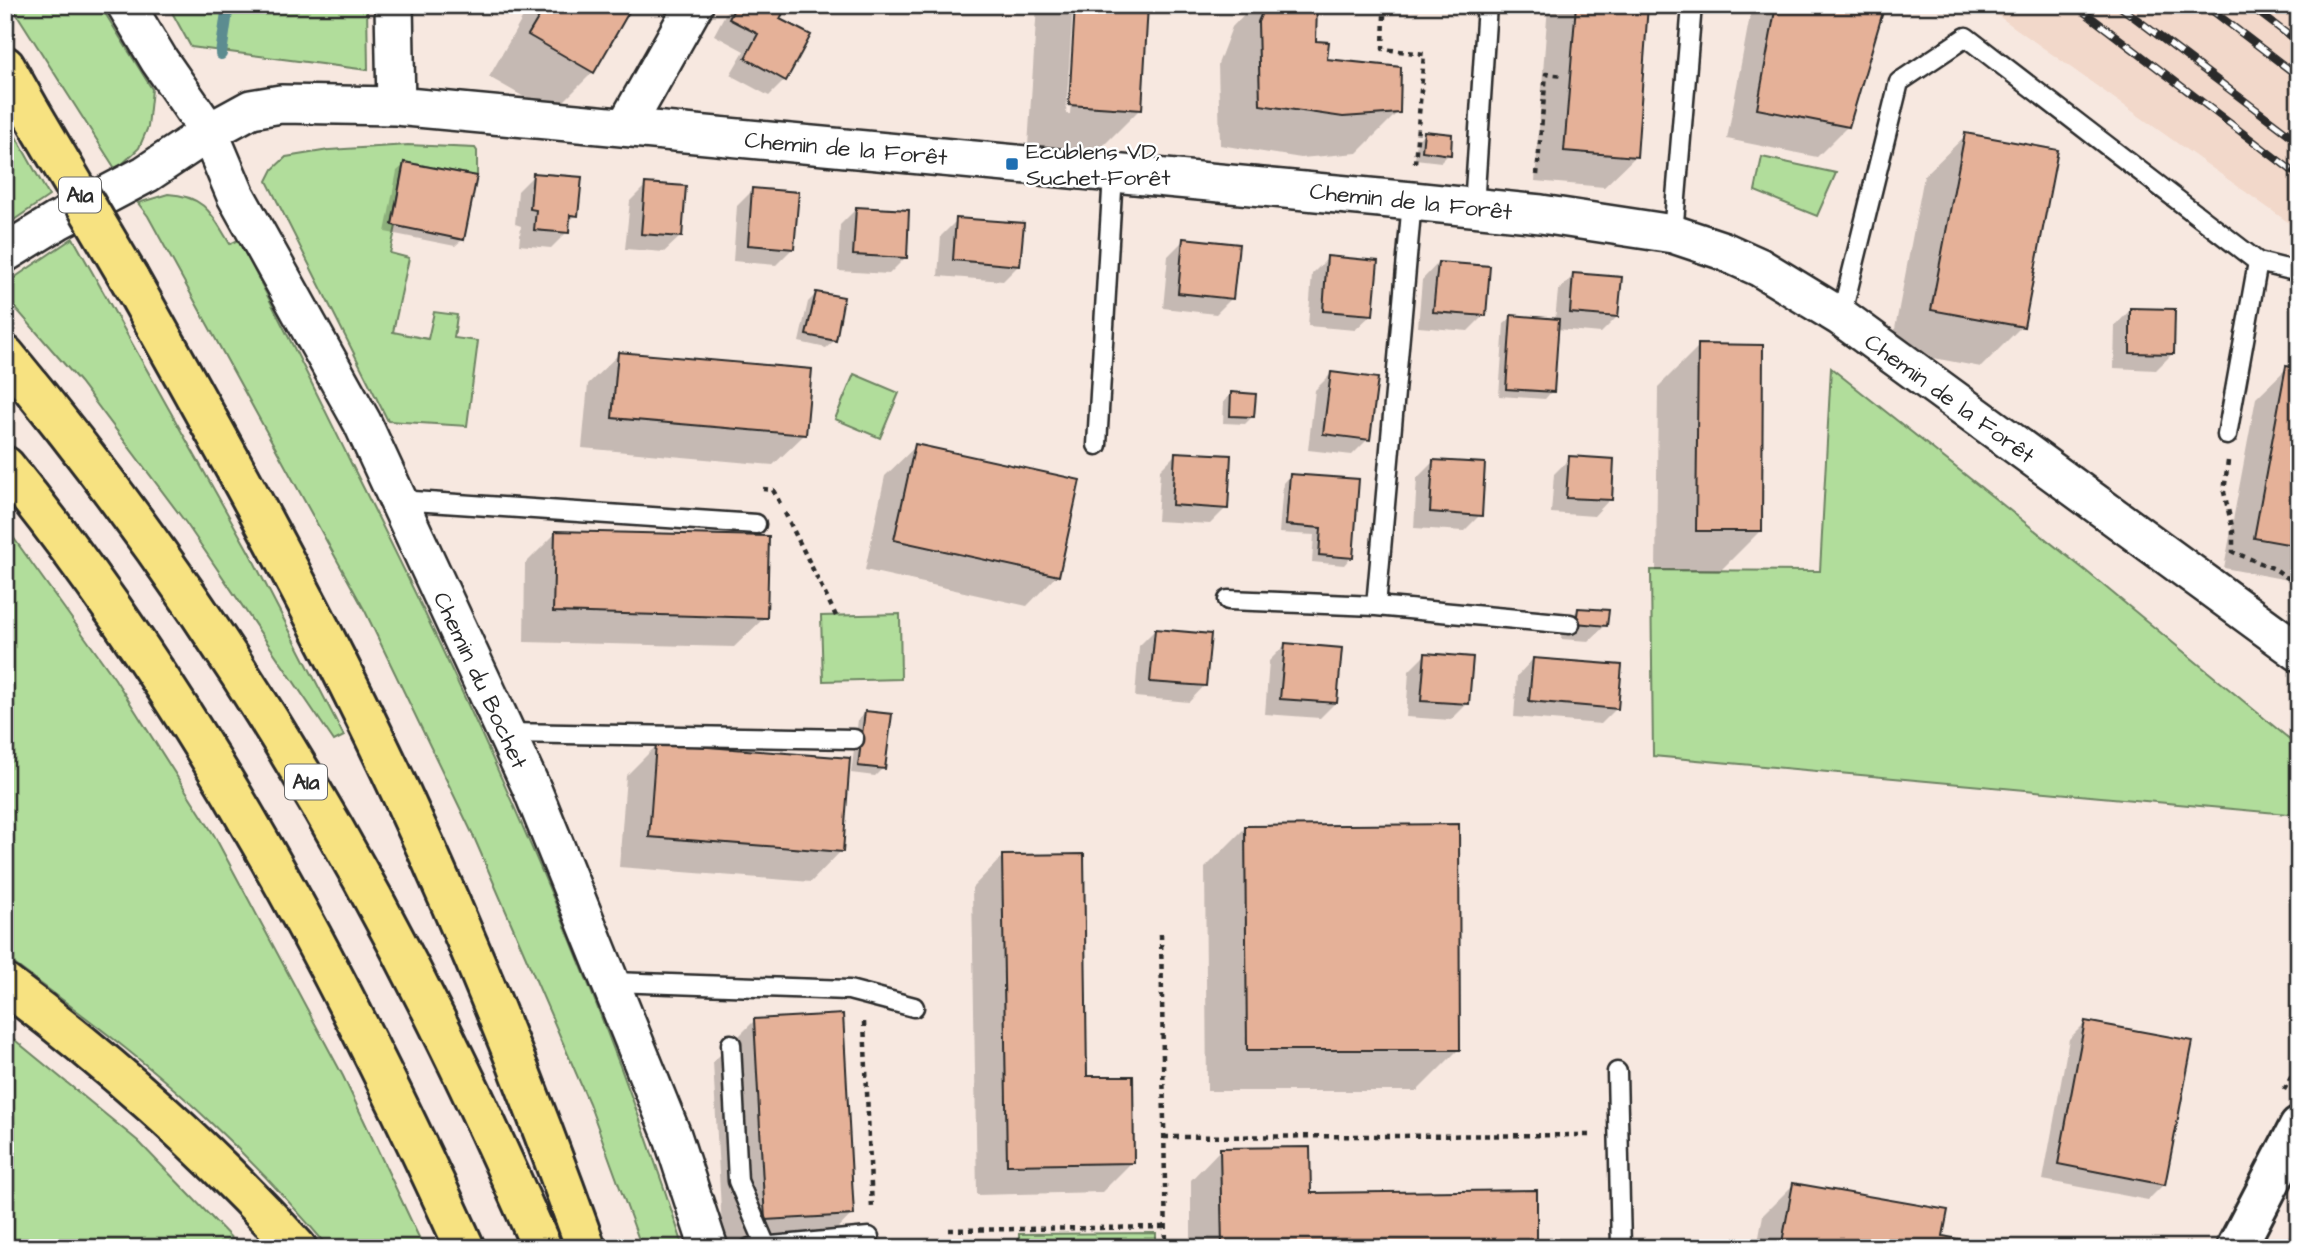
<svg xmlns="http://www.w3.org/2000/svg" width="2304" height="1253" font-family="'Architects Daughter',sans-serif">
<rect width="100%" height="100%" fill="#f7e8e0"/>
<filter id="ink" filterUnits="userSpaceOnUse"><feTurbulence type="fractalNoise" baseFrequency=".0143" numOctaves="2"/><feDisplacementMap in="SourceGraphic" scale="14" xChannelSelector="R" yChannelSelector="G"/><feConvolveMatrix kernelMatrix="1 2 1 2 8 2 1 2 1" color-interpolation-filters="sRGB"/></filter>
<g filter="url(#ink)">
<path fill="#f2d8ca" d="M1983,5H2299V230Z
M2299,1216V1248H2282Z"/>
<path fill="#b1dd9b" stroke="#6e8463" stroke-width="2" d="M11,5H100L152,89L148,127L139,148L116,170Z
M168,5H367L368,70L191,47Z
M5,117L49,196L5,226Z
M408,145L475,148L477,151V176L404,162L392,224L396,226L390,253L409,258L393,332L428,339L434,312L457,315L454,338L478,341L467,426L388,421L267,181L273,169L286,157L329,150Z
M1762,157L1836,173L1817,216L1755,191Z
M168,194C206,196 212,215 230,244L238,240C278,313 314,388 351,463C479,717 596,977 684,1248H642L589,1103L473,835L365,611L148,216L138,203Z
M73,238L249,552L344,736L334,741L186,523L80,382L5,296V284Z
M1831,368L2086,571L2299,747V815L1653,756L1651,570L1820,571Z
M854,374L899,393L880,438L835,419Z
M5,526L115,679L214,835L343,1076L424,1248H329C291,1203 251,1160 208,1120C145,1060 75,1009 5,957Z
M900,614L901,679L823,681L821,616Z
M5,1032L138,1141L241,1248H5Z
M1156,1233V1248H1019V1234Z"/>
<path fill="#0003" d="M530,5H631L593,72L552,113L489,77Z
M730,5H785L777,19L785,80L769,96L730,75L744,51L714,35Z
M1037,5H1073L1066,114H1070L1077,5L1140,109L1099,150L1028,146Z
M1253,5H1316L1315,43L1325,61L1398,112L1357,153L1301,158L1220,145L1218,64L1232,27Z
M1548,5H1647L1635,157L1604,187L1535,181Z
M1752,5H1883L1847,127L1817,157L1727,139Z
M1424,133L1449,154L1441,162L1415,159L1417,141Z
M1966,135L2022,326L1981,367L1891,350L1924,176Z
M405,164L463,239L455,246L385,232L397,171Z
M534,175L576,215L568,223L567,232L551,248L519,245L521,226L515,224L518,191Z
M646,185L681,236L664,252L625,249L630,201Z
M753,190L792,249L776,265L733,261L737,206Z
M856,209L905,258L889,274L838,271L840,225Z
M957,220L1019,265L1003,281L938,276L941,236Z
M1184,240L1232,298L1216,314L1163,308L1168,256Z
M1328,258L1372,314L1355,330L1308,326L1312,274Z
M1438,263L1484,315L1468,331L1418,327L1422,280Z
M1574,275L1617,317L1601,333L1557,329L1552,391L1545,399L1499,396L1504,324L1512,317L1555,320L1558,291Z
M816,294L834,341L826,348L799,342L808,302Z
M2131,309L2172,354L2156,370L2114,368L2115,326Z
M1699,346L1760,531L1719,572L1656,571L1658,387Z
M619,354L804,435L773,465L582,448L588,384Z
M2287,368L2299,370V582L2224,568L2256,398Z
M1331,374L1368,439L1352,455L1308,450L1315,390Z
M1232,394L1253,416L1245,424L1223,423L1224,401Z
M916,446L1057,575L1027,606L865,570L885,476Z
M1176,454L1226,508L1210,524L1157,521L1160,470Z
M1570,458L1610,499L1594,516L1551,513L1554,474Z
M1433,462L1480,515L1464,531L1414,528L1417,478Z
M1290,475L1351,557L1344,565L1312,562L1314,535L1279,533L1283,483Z
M556,533L765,617L734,647L524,642L525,564Z
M1578,610L1606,625L1589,641L1561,639L1562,626Z
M1155,630L1205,685L1189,702L1135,697L1139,646Z
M1285,645L1336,702L1320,718L1265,714L1269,661Z
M1425,655L1467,704L1451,720L1406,717L1409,671Z
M1533,659L1617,708L1601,724L1514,717L1517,676Z
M865,713L883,768L875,776L851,773L858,720Z
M657,745L841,851L811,882L619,867L626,776Z
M1246,827L1458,1050L1417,1091H1207L1205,868Z
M1002,857L1086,1078L1132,1162L1102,1192L977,1195L972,888Z
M755,1020L852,1214L819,1248H723L713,1062Z
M2085,1023L2164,1184L2148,1200L2043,1180L2069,1039Z
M1221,1149L1309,1195L1535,1248H1191V1180Z
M1793,1185L1941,1238L1994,1248H1757L1763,1215Z"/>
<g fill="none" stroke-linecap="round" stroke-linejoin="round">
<path stroke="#5c8c90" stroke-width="12" d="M221,54L228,5"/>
</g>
<path fill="#e5b198" stroke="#2b2b2b" stroke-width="2" d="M546,5H633L594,73L528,35Z
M736,5H787L780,19L811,35L786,81L745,58L758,34L729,19Z
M1075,5H1148L1142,110L1069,105Z
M1265,5H1317L1316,41L1329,42L1327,59L1401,67L1400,113L1343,117L1260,105L1258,22Z
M1576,5H1648L1637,157L1564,151Z
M1776,5H1885L1849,127L1757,109Z
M1424,131L1452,134L1451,155L1422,151Z
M1965,133L2058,150L2024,327L1931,310Z
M404,162L477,176L464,240L392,225Z
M533,173L582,177L578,216L570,215L569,233L534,230L536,210L530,209Z
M645,183L686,186L682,237L641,234Z
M752,188L799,192L794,249L748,245Z
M856,207L909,210L907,258L853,255Z
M956,218L1024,223L1020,266L953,260Z
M1183,238L1239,244L1233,299L1178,293Z
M1327,256L1378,261L1373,315L1323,311Z
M1438,262L1490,266L1486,316L1433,312Z
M1573,273L1622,277L1618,317L1570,313Z
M816,292L844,297L836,341L806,335Z
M2130,308L2175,309L2174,354L2130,353Z
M1511,315L1559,319L1554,392L1506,389Z
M1698,344L1763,345L1762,531H1696Z
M618,352L812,369L806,435L612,418Z
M2286,366L2299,368V546L2254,538Z
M1331,372L1378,378L1370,440L1323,434Z
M1231,392L1256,394L1254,417L1230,416Z
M915,444L1080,480L1059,576L894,540Z
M1175,452L1231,455L1228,509L1172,505Z
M1569,456L1614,459L1612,500L1566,498Z
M1433,460L1485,463L1482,516L1430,512Z
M1290,474L1359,479L1353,558L1319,555L1321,528L1286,525Z
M555,531L769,536L767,618L553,612Z
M1578,608L1609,610L1607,626L1576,623Z
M1155,629L1211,634L1206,686L1150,682Z
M1285,643L1342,648L1337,703L1280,699Z
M1425,653L1473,657L1469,704L1421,701Z
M1533,658L1622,665L1618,709L1529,701Z
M865,711L892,714L885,769L858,766Z
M656,743L850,758L843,852L649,837Z
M1459,824L1460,1050H1247L1245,826Z
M1084,854L1087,1076H1133L1134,1163L1007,1165L1002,855Z
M843,1014L854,1215L765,1220L754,1019Z
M2085,1021L2193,1041L2165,1185L2058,1164Z
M1310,1147L1311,1193L1537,1190V1248H1222L1220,1148Z
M1793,1183L1948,1210L1943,1236L2004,1248H1781Z"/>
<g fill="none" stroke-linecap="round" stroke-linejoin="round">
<defs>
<path id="lane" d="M1412,201L1376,606L1570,624
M1474,207L1487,5
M1673,234L1692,5
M1841,317L1899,82L1966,37L2258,262L2299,272
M2227,435L2258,262
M1097,445L1113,174
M398,500L756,524
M1228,600L1376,606
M506,733L854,739
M612,982L849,990L914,1007
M731,1044L738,1181L766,1246
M1617,1072L1621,1248
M750,1248L869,1237"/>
<path id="street" d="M126,5L159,60L209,132L236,196L362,422L398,500L532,789L672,1135L709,1248
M394,5L396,106
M626,126L694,5
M5,253L57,221L146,174L209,132L251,109L281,104L396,106L1412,201L1541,214L1673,234L1721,250L1759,267L1841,317L2299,652"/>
<path id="secondary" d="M2236,1248L2299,1127"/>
<path id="highway" d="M5,66L31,112
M129,278C224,447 319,617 401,793C470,942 531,1094 586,1248
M5,355C181,566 329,799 449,1046C482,1113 512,1180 542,1248
M5,466C197,702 340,973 465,1248
M5,984C112,1064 207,1149 297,1248"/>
</defs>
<use href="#lane" stroke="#2b2b2b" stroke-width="23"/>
<use href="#street" stroke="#2b2b2b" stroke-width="42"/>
<use href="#secondary" stroke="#2b2b2b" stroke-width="44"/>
<use href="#highway" stroke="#2b2b2b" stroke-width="44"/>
<path stroke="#2b2b2b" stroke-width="4.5" stroke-dasharray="5 5" stroke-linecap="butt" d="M1384,15L1383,49L1424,54L1415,163
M1537,175L1546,74L1563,76
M2228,461L2224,492L2233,531V552L2275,569L2299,586
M763,489L773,490L781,505
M785,513L836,616
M1161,934L1166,1248
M864,1022L872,1209
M2284,1090L2299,1063
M1164,1137L1591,1135
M949,1230L1166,1227"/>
<use href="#lane" stroke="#fff" stroke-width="18"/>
<use href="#street" stroke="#fff" stroke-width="37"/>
<use href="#secondary" stroke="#fff" stroke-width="38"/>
<use href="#highway" stroke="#f7e281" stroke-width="38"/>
<defs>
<path id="rail" d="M2075,5L2299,176
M2118,5L2299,142
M2205,5L2299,77
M2249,5L2299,43"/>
</defs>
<use href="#rail" stroke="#2b2b2b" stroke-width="8"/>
<use href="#rail" stroke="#fff" stroke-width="5" stroke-dasharray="16" stroke-linecap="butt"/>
<defs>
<path id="highway-bridge" d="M31,112L129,278"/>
</defs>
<use href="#highway-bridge" stroke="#2b2b2b" stroke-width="44" stroke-linecap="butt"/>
<use href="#highway-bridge" stroke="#f7e281" stroke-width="38"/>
</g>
</g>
<rect fill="#1f6fb2" stroke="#fff" stroke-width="2.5" x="1005" y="157" width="14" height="14" rx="3.5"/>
<g text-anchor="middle" stroke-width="5" stroke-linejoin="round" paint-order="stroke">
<g fill="#fff" stroke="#6b6b6b" stroke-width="2">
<rect x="59" y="177.5" width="42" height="35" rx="5"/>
<rect x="285" y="764.5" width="42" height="35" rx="5"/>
</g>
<g font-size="21" font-weight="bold" fill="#2b2b2b">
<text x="80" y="202">A1a</text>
<text x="306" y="789">A1a</text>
</g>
<g font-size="23" fill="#2b2b2b" stroke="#fff">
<text transform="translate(846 148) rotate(5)" y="8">Chemin de la Forêt</text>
<text transform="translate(1411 201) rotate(6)" y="8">Chemin de la Forêt</text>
<text transform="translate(1950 398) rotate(36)" y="8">Chemin de la Forêt</text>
<text transform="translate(481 680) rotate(65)" y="8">Chemin du Bochet</text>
</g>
<g font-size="23" fill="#2b2b2b" stroke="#fff" text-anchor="start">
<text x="1026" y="159">Ecublens VD,<tspan x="1026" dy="26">Suchet-Forêt</tspan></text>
</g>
</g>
<rect width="2304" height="1253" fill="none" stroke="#fff" stroke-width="28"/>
<rect x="14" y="14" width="2276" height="1225" fill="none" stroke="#2b2b2b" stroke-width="2.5" filter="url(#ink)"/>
</svg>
